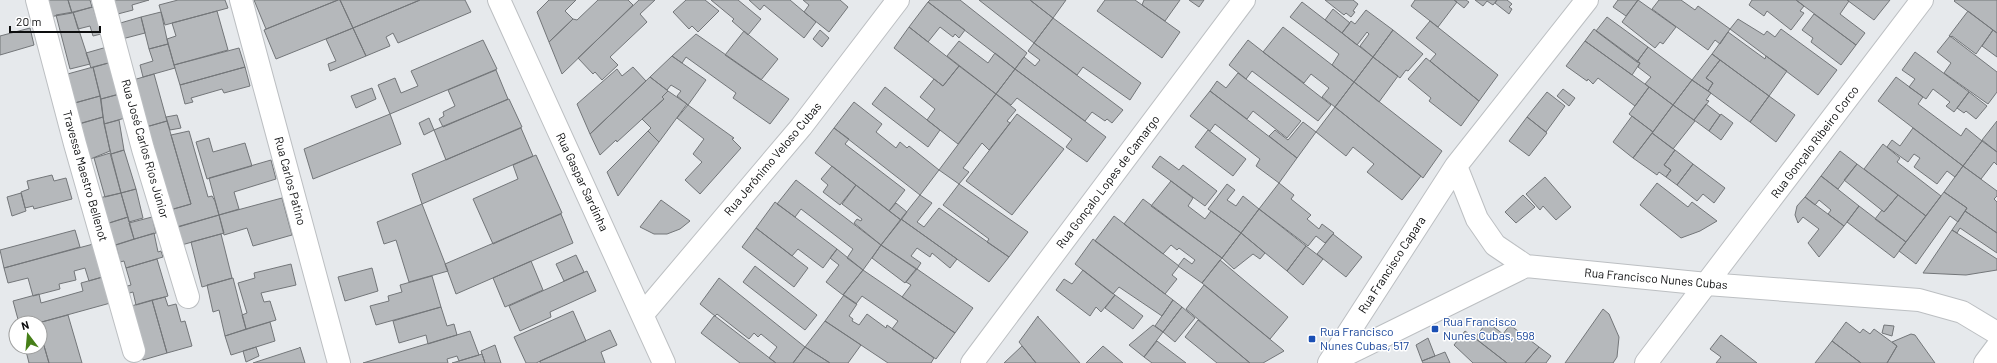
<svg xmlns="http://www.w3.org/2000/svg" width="1997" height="363" font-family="Barlow,sans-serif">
<rect width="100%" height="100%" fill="#e6e9ec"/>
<path fill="#b5b8bb" stroke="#737679" d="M45,0H68L72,13L49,17Z
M68,0H90L92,7L72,13Z
M110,0H149L132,5L133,10L114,15Z
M178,0H225L228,8L165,25L159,5Z
M254,0H338L266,29Z
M338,0H340L353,28L276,59L264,30Z
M340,0H420L353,28Z
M420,0H465L471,12L398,43L393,33L386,37L390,46L366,56L353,28Z
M549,0H576L565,11L573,19L549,42L537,12Z
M598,0H628L633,5L562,74L549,42L573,19L577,20Z
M639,0H655L640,14L647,22L610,57L618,65L602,80L595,72L593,74L578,58Z
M686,0H705L719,11L698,32L692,26L689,29L673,12Z
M711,0H738L761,19L748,35L732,21L734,19Z
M749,0H790L816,22L804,38L764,5L760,10Z
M803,0H840L848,7L829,32L804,12L809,5Z
M930,0H960L1027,53L1015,69L928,2Z
M979,0H1030L1053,18L1034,43Z
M1030,0H1066L1053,18Z
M1105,0H1135L1180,32L1162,58L1097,11Z
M1144,0H1180L1165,21L1142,5Z
M1189,0H1204L1199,7Z
M1325,0H1353L1358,4L1353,11L1355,12L1351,17L1346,13L1344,15Z
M1415,0H1454L1457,2L1438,27L1411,6Z
M1454,0H1466L1469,2L1464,8Z
M1475,0H1497L1493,5L1487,1L1483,6Z
M1497,0H1507L1512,4L1509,7L1512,9L1509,14L1495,3Z
M1618,0H1638L1626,16L1613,7Z
M1638,0L1676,27L1663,44L1660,42L1655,48L1622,22Z
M1659,0H1681L1695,10L1698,6L1730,29L1720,44L1715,40L1708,50L1652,9Z
M1752,0H1796L1804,6L1800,11L1804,13L1791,30L1767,11L1764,16L1749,5Z
M1796,0H1847L1849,1L1840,14L1865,33L1856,45Z
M1847,0H1890L1874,20Z
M1955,0H1997V33L1954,1Z
M928,2L965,30L959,38L955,34L953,37L940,27L928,42L909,27Z
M1302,2L1373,57L1354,82L1332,65L1339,54L1290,17Z
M93,7L101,34L93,36L90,26L78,29L73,12Z
M1333,9L1350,23L1342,33L1325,20Z
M1366,10L1393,30L1373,57L1360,46L1369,34L1367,32L1357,45L1342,33L1351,21L1355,24Z
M217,11L228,50L174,65L167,39L176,36L172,23Z
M1968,11L1993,30L1976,54L1952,36L1951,37L1949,36Z
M73,12L90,64L70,69L56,15Z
M161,12L168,44L149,49L141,17Z
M1814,14L1856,45L1841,65L1811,42L1813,38L1802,30Z
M141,17L145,33L122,39L117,24Z
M1607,17L1648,47L1637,62L1596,31Z
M1053,18L1141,83L1130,100L1083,67L1077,75L1034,43Z
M1738,19L1764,35L1767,31L1775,37L1781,29L1837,70L1818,95L1730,29Z
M1430,21L1498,75L1479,101L1430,61L1436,54L1416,38Z
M909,27L959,66L943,86L894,48Z
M1283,27L1354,82L1335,107L1322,97L1329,88L1311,74L1304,83L1263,52Z
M30,28L34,45L0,55V36Z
M353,28L366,56L330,71L328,64L336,61L326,39Z
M1594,29L1640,63L1632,75L1585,41Z
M820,30L829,38L822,47L813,39Z
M1393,30L1423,54L1408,71L1406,70L1400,78L1373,57Z
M1993,30L1997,33V57L1982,46Z
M744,31L778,59L761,80L725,55Z
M1728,32L1765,59L1766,56L1787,71L1769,96L1712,54Z
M696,34L789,99L770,124L733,98L736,93L686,57L682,63L672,56Z
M1950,36L1997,72V92L1988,104L1944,73L1951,63L1937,52Z
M483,40L497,69L390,114L378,85L395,78L401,93L418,86L411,71Z
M1248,40L1331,105L1318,121L1252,71L1246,79L1229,65Z
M959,41L988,63L995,53L1015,69L996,94L947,56Z
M1585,41L1649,87L1635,106L1598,78L1593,84L1588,79L1587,81L1566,66Z
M1034,43L1123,110L1112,123L1107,119L1105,121L1092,112L1085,121L1015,69L1024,57L1035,66L1040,60L1028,51Z
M168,44L175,68L143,77L140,65L153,61L149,49Z
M107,47L112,62L91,68L86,53Z
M1648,47L1692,80L1673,105L1645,84L1651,77L1638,67L1640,63L1637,62Z
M239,48L245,67L180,85L174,65Z
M1915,52L1969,92L1954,112L1946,106L1950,102L1933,89L1926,99L1909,87L1915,79L1902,70Z
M1712,54L1720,60L1706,78L1713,83L1708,91L1692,80Z
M672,56L706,80L688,105L677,96L681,91L671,85L667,90L650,77Z
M1373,57L1398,76L1379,102L1354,82Z
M1426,58L1479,101L1461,126L1429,101L1431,98L1408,79Z
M1720,60L1769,96L1750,122L1708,91L1713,83L1706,78Z
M112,62L120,94L101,99L93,67Z
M959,66L996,94L958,144L927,120L935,109L920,97L934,79L943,86Z
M93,67L100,96L71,104L64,75Z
M245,67L250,86L224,93L222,89L191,98L193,102L185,104L180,85Z
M633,67L646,81L590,134L577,104L617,69L622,76Z
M1015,69L1106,137L1087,162L1066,147L1072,139L1017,98L1011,105L996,94Z
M496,70L508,99L443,127L439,119L444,116L443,112L455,106L448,90Z
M1238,73L1301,121L1287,138L1253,111L1247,119L1210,91L1217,81L1226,88Z
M154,74L167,121L146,127L133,80Z
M650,77L668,91L662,97L664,99L617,142L616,140L600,155L590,134Z
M1896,77L1923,97L1918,104L1961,136L1966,128L1982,141L1963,166L1878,101Z
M1692,80L1711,93L1706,100L1709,101L1694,120L1673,105Z
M1354,82L1442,151L1423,178L1335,107Z
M885,87L940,130L928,147L872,104Z
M1649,87L1673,105L1653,132L1629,114Z
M372,88L376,99L356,108L351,96Z
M1563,89L1575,98L1569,106L1557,96Z
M668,91L687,104L659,142L648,131L651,128L642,119L664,99L662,97Z
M1210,91L1297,158L1279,183L1256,166L1260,159L1215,124L1210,131L1190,116Z
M1547,92L1565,106L1546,132L1527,117Z
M1969,92L1987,106L1976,119L1966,111L1964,113L1957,108Z
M119,94L125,118L104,124L101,99Z
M996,94L1016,110L1007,121L1010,123L989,150L982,143L963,168L969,172L959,184L939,170Z
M100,96L103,117L76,125L71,104Z
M1769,96L1795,115L1776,142L1750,122Z
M509,99L522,127L446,160L434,130Z
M854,102L882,124L876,132L896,148L900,142L907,148L909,146L939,170L920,195L834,128Z
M1706,104L1720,115L1709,131L1694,120Z
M688,105L734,138L732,139L741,148L700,194L685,180L702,162L693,154L704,139L677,118Z
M1673,105L1695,121L1673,149L1652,133Z
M1335,107L1421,176L1402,200L1367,172L1374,164L1353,147L1346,156L1316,132Z
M390,114L401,144L313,179L304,149Z
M1017,114L1064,149L1012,215L966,181Z
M1721,114L1733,123L1721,140L1709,131Z
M177,115L181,128L170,130L166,117Z
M1632,116L1653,132L1633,158L1613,142Z
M103,117L110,151L88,160L78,124Z
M1527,117L1547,133L1529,156L1509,141Z
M429,118L434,130L424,135L419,123Z
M119,120L124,150L111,154L104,124Z
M167,121L191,204L170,210L146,127Z
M1997,121V152L1982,140Z
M1303,122L1316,132L1297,158L1269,136L1275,130L1288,140Z
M521,128L533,156L422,204L412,174Z
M834,128L849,139L845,144L905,190L889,211L815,153Z
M1913,128L1963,166L1955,177L1947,171L1937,184L1914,167L1920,158L1914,154L1908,162L1887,147L1892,140L1900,146Z
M1208,130L1246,159L1233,176L1195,147Z
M189,131L208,197L212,196L215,201L219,215L175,228L170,210L191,204L171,135Z
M648,131L659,142L618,196L607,172Z
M1652,133L1675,150L1664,165L1671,170L1666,177L1659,172L1657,175L1633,158Z
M209,138L213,152L245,143L252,166L207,179L196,142Z
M1982,141L1997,152V165L1994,162L1981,179L1963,166Z
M1883,144L1900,158L1897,162L1941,196L1926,216L1864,169Z
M124,150L136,189L121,193L111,154Z
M1675,150L1693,164L1677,185L1666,177L1671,170L1664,165Z
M1840,151L1857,164L1838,189L1821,176Z
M110,153L121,193L105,197L94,158Z
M536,155L562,213L493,244L473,199L518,179L513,165Z
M1160,156L1179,170L1183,165L1217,191L1205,206L1152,167Z
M271,160L276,179L234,192L239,209L219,215L209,178Z
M1693,164L1725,188L1714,203L1703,194L1697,201L1677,185Z
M1857,164L1898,195L1884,212L1844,180Z
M832,166L856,185L840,205L823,192L828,185L821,179Z
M1963,166L1997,191V196L1994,199L1997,202V233L1965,211L1967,208L1944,192Z
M52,175L54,181L66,178L72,199L34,209L33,206L25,208L21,192L29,189L27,181Z
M1821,176L1859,206L1844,226L1828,214L1831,210L1819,200L1815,205L1805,197Z
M1545,177L1571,207L1556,220L1543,206L1540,210L1526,194Z
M796,180L881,245L863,270L847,258L853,249L801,209L795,217L777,204Z
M1171,181L1193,198L1188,206L1205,219L1211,211L1241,233L1222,258L1151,206Z
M1279,183L1294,195L1291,199L1311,215L1307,219L1319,229L1322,224L1334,233L1325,243L1316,236L1308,246L1259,209Z
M1657,183L1688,207L1692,202L1717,221L1700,231L1681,238L1640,205Z
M959,184L1028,232L1009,257L987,242L989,239L943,205Z
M1227,184L1235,190L1227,200L1236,206L1243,196L1259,209L1241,233L1208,209Z
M856,185L901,220L881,245L854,223L857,219L861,221L862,219L842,204Z
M136,189L143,218L129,222L121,193Z
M1944,192L1967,208L1958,222L1950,216L1916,264L1899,251Z
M21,193L26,211L12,216L7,197Z
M121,193L128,217L106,224L99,198Z
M920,195L932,203L917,222L924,227L939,208L1009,257L989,282L901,219Z
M1523,195L1535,207L1516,223L1505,212Z
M1898,195L1926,216L1906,242L1875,219L1882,210L1884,212Z
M1805,197L1844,226L1819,257L1808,243L1819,229L1803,217L1798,223L1795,215L1797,206Z
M282,198L292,235L253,246L247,228L224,235L219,215Z
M1143,199L1222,258L1202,283L1178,266L1184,258L1192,264L1195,260L1179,248L1177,250L1171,245L1163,254L1124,224Z
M661,200L690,221L680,229L667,234H654L640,227Z
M775,202L837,249L823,268L798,249L792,256L756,228Z
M896,203L907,212L901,220L889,211Z
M422,204L448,271L409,282L396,240L384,244L377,222Z
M1859,206L1906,242L1894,258L1847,222Z
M1259,209L1306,246L1287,271L1241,233Z
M1965,211L1997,233V253L1960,228L1957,233L1952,230Z
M561,214L573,243L456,294L445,264Z
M219,215L224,233L178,246L173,228Z
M1114,216L1179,266L1172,275L1177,279L1165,294L1095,241Z
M128,217L134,239L112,246L106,224Z
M152,217L156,233L134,239L129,223Z
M901,219L957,259L950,268L932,253L930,257L917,248L911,256L921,263L917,269L881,245Z
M756,228L808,268L794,287L742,247Z
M75,230L80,247L4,268L0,250Z
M1952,230L1997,259V270L1966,275L1923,273Z
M154,233L158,252L161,251L163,257L126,268L124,261L120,262L116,245Z
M1241,233L1265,253L1260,259L1253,254L1234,269L1222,258Z
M221,234L232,278L202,287L191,242Z
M1333,234L1362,257L1346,277L1317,254Z
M1093,239L1173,300L1162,316L1119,287L1113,294L1075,264Z
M97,243L106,276L89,281L85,268L74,271L76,280L59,284L60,289L33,296L28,278L8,283L4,268Z
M881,245L916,269L905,283L872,258Z
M1306,246L1323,259L1303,285L1287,271Z
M837,249L863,270L843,295L826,282L839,265L830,258Z
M576,255L584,272L564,281L556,264Z
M157,259L168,296L136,305L133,292L126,294L124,287L131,285L126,268Z
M1220,260L1288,317L1270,339L1202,283Z
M531,261L543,290L505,307L493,278Z
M291,264L296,285L261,293L264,302L270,301L276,320L246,329L242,315L247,313L238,283L255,278L254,273Z
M755,266L817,315L805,330L743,282Z
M372,268L378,291L345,301L338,277Z
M917,269L973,308L955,333L902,297L911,285L906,282Z
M863,270L955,333L936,359L892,329L898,321L862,296L856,304L843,295Z
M1083,270L1115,295L1101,312L1096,307L1090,316L1056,290L1064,279L1072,284Z
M587,271L596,291L550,312L551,317L520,331L509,306Z
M106,276L114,302L38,323H19L13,301L39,294L41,303L83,291L81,283Z
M432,276L441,307L376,325L370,306L389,301L388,296L402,292L400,285Z
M233,278L246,329L225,336L219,310L213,312L207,285Z
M719,278L805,347L793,363H776L769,358L777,347L761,334L758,337L754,333L749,339L717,314L715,316L700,304Z
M1204,285L1283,350L1284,351L1263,363H1250L1186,309Z
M844,295L857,304L849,316L853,319L852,321L859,325L867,314L886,328L887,325L934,358L931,363H888L825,321Z
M1115,295L1143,316L1133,329L1105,308Z
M165,297L168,306L176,304L181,322L185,321L192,346L167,353L152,300Z
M152,300L167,353L143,360L128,307Z
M1173,300L1182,307L1163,332L1155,326Z
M441,307L447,326L454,324L457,335L428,344L426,335L399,343L393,321Z
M1182,307L1195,318L1175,342L1163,332Z
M1603,309L1609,314L1619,337L1617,357L1613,363H1565Z
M573,311L586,341L536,363H526L514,337Z
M68,315L82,363H49L40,332V323H38Z
M714,316H715L776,363H740L701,333Z
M1038,316V317L1080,363H1036L1019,342Z
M1198,320L1250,363H1217L1185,337Z
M825,321L861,345L848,363H830L805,347Z
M270,322L275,341L231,355L225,336Z
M1487,322L1503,334L1510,325L1539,347L1525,363H1507L1475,338Z
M1846,322L1860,333L1863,329L1870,334L1874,329L1897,346L1887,363H1861L1832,341Z
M1153,325L1163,332L1144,357L1129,345Z
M1884,325L1894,326L1892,336L1882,333Z
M610,330L617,345L601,352L605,363H540V361Z
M470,331L479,355L459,361L457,356L447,359L448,363H363Z
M1465,331L1476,339L1507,363H1473L1454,345Z
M40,332L49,363H29L25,347H40Z
M1911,334L1915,335L1935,363H1887L1897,346L1892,342Z
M1721,335L1757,363H1716L1721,357L1710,349Z
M1428,338L1435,356L1422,361L1416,345Z
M1157,341L1186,363H1152L1144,357Z
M1832,341L1861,363H1815Z
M495,345L501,363H485L481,351Z
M1022,346L1036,363H1004Z
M1103,346L1123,363H1086Z
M256,347L259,356L246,362L243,351Z
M300,347L305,363H253L299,348Z
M805,347L830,363H793Z
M1539,347L1551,356L1546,363H1525Z
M1445,352L1450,363H1423L1422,361Z
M482,354L485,363H452L459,361Z"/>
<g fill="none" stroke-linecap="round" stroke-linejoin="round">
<defs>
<path id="minor" d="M37,0L75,144L134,351
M103,0L143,149L188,297
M241,0L339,363
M499,0L664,363
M1456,166L1477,219L1495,245L1526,266
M643,314L801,127L898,0
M972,363L1244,0
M1329,363L1526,266L1707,284L1919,300L1962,312L1997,333
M1329,363L1456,166L1587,0
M1646,363L1922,0
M1985,363L1997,347"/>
</defs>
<use href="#minor" stroke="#bcbfc2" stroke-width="24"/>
<use href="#minor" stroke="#fff" stroke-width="22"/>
</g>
<g fill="#1a4fb4" stroke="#fff" stroke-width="1.5">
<rect x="1431" y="325" width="8" height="8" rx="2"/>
<rect x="1308" y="335" width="8" height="8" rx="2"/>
</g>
<g text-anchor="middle" stroke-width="3" stroke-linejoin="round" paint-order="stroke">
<g font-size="12" fill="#0d0e0f" stroke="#fff">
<text transform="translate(1815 142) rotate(-53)" y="4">Rua Gonçalo Ribeiro Corco</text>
<text transform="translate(145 149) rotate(74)" y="4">Rua José Carlos Rios Júnior</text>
<text transform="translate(773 159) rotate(-50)" y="4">Rua Jerônimo Veloso Cubas</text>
<text transform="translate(85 176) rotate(74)" y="4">Travessa Maestro Bellenot</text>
<text transform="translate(290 181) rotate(75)" y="4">Rua Carlos Patino</text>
<text transform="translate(582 182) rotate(65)" y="4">Rua Gaspar Sardinha</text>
<text transform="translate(1108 182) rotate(-53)" y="4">Rua Gonçalo Lopes de Camargo</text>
<text transform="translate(1392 265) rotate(-57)" y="4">Rua Francisco Capara</text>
<text transform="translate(1656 279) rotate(5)" y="4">Rua Francisco Nunes Cubas</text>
</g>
<g font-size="12" fill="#164399" stroke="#fff" text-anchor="start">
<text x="1443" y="326">Rua Francisco<tspan x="1443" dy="14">Nunes Cubas, 598</tspan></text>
<text x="1320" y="336">Rua Francisco<tspan x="1320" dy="14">Nunes Cubas, 517</tspan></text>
</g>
</g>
<g transform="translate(28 335) rotate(344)"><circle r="19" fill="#ffffff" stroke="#9e9f9f"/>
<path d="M0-3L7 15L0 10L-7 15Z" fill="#467f18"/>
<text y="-6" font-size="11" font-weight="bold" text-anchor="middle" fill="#0d0e0f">N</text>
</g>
<path d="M10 26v6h90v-6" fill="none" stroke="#0d0e0f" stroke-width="2"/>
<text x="16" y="26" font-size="12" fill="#0d0e0f" stroke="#ffffff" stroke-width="3" paint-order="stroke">20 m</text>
</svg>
